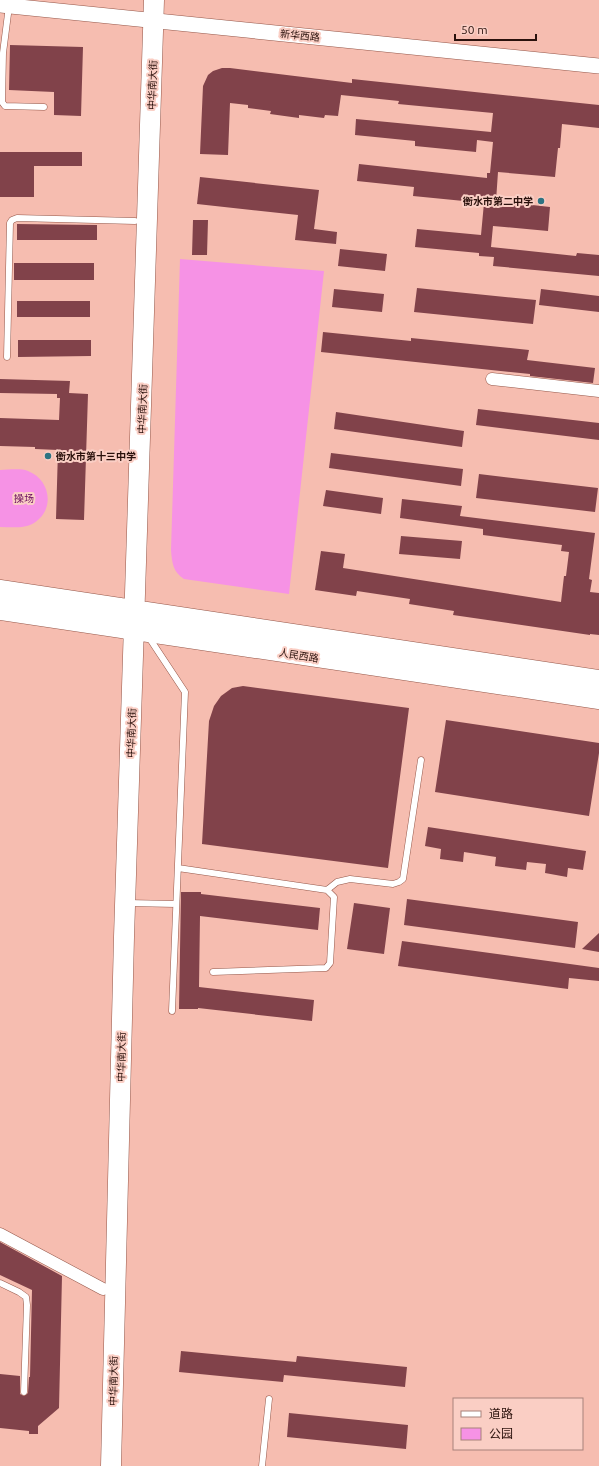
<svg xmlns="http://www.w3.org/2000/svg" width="599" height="1466" font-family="Ubuntu,'Noto Sans SC',sans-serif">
<rect width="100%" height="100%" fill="#f6bdb0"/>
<path fill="#f692e5" d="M180,259L324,271L289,594L184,579C173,572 172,563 171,550Z
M0,470C8,470 20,468 28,471C51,480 55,510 34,523C24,529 11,527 0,527Z"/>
<path fill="#81424a" d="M10,45L83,47L81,116L54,115V92L9,90Z
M222,68H230L352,83V79L599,105V128L562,124L560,148H558L555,177L498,172L496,201L550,207L548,231L493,226L491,247L576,256L577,253L599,255V276L493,266L494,257L479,256V253L415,247L417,229L481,235L484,203L413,196L414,187L357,181L359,164L487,178V173H490L493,142L477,140L476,152L415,146V141L355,135L356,119L491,132L493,113L398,104L399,101L341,95L338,116L325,115L324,118L299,115V118L270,114L271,111L248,108V105L230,103L228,155L200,154L203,86L208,75L213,71Z
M0,152H82V166H34V197H0Z
M200,177L319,190L314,229L337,232L336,244L295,240L298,215L197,204Z
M193,220H208L207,255H192Z
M17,224L97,225V240H17Z
M340,249L387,254L385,271L338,266Z
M14,263H94V280H14Z
M417,288L536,300L533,324L414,312Z
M334,289L384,294L382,312L332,307Z
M541,289L599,296V312L539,305Z
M17,301H90V317H17Z
M323,332L411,341V338L529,350L527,360L595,368L593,383L530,376V374L321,352Z
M18,340H91V356L18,357Z
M0,379L70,381L69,393L88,394L84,520L56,519L58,450L35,449V447L0,446V418L59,420L60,398H57V394L0,393Z
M478,409L599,423V440L476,425Z
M336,412L464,431L462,447L334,429Z
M331,453L463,469L461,486L329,468Z
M479,474L598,488L595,512L476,498Z
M326,490L383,498L381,514L323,506Z
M402,499L462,506L460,516L595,533L589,579L592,580L590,592L599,593V635L590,634V635L453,615L454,611L409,604L410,599L357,591L356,596L315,590L321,551L345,554L343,568L561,602L564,576H566L569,552L561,551L562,545L483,535V529L400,518Z
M401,536L462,541L460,559L399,554Z
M243,686L409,708L388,868L202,844L209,721L214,706L221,696L232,688Z
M446,720L599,743V753L589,816L435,792Z
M428,827L586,851L583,870L568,868L567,877L545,873L546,864L527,862L526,870L495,866L496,857L464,852L463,862L440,859L441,849L425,846Z
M181,892H201V894L320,908L318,930L200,916L199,987L314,1000L312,1021L198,1008V1009H179Z
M407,899L578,922L575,948L404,925Z
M354,903L390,908L384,954L347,949Z
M599,933V952L582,949Z
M402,941L599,968V981L569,978L568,989L398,966Z
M0,1242L62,1276L59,1408L38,1426V1434H29V1431L0,1428V1374L20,1376V1394L24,1396L28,1393L29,1377H30L32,1290L0,1275Z
M181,1351L296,1362L297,1356L407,1367L405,1387L284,1375L283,1382L179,1372Z
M289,1413L408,1425L406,1449L287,1437Z"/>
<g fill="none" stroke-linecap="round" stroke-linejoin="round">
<defs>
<path id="service" d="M9,6L3,53L2,102L5,106L44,107
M7,357L10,223L12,220L17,218L135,221
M148,636L185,692L172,1011
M178,868L327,890L334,897L330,963L326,968L213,972
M327,890L337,882L350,879L393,884L399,882L403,879L421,760
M127,903L176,904
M0,1283L19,1292L26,1297L27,1305L24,1392
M262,1466L269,1399"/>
<path id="minor" d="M492,379L599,391
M0,1234L103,1289"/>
<path id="tertiary" d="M0,5L599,66"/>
<path id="primary" d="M0,590L599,680
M0,610L599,699
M111,1466L124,937L154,0"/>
</defs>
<use href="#service" stroke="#955749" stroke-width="7"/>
<use href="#minor" stroke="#955749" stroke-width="13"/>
<use href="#tertiary" stroke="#955749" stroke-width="16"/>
<use href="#primary" stroke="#955749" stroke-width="21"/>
<use href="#service" stroke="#fff" stroke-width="6"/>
<use href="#minor" stroke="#fff" stroke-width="12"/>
<use href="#tertiary" stroke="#fff" stroke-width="15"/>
<use href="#primary" stroke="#fff" stroke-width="20"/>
</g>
<g fill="#2e7382" stroke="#facec4" stroke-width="1.5">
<circle cx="541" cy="201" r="4"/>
<circle cx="48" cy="456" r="4"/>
</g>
<g text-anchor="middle" stroke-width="4" stroke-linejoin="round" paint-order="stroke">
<g font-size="10" fill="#2a110c" stroke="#facec4">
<text transform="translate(300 35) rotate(6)" y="4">新华西路</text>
<text transform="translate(152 85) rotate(-88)" y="4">中华南大街</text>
<text transform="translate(142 409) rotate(-88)" y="4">中华南大街</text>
<text transform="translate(299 655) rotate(9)" y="4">人民西路</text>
<text transform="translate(131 733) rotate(-88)" y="4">中华南大街</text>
<text transform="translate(121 1057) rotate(-89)" y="4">中华南大街</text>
<text transform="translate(113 1381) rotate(-89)" y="4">中华南大街</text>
</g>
<g font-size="10" font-weight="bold" fill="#2a110c" stroke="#facec4" text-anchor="end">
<text x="533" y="205">衡水市第二中学</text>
<text x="56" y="460" text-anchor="start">衡水市第十三中学</text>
</g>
<g font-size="10" fill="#66075c" stroke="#facec4">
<text x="24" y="502">操场</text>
</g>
</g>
<rect x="453" y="1398" width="130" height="52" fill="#facec4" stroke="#a7827a"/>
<rect x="461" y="1411" width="20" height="6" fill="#ffffff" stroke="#a7827a"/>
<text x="489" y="1418" font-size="12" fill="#2a110c">道路</text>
<rect x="461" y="1428" width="20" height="12" fill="#f692e5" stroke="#a7827a"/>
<text x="489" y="1438" font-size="12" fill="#2a110c">公园</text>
<path d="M455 34v6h81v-6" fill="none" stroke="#2a110c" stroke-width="2"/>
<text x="461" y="34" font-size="12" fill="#2a110c" stroke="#facec4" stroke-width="3" paint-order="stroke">50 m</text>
</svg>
